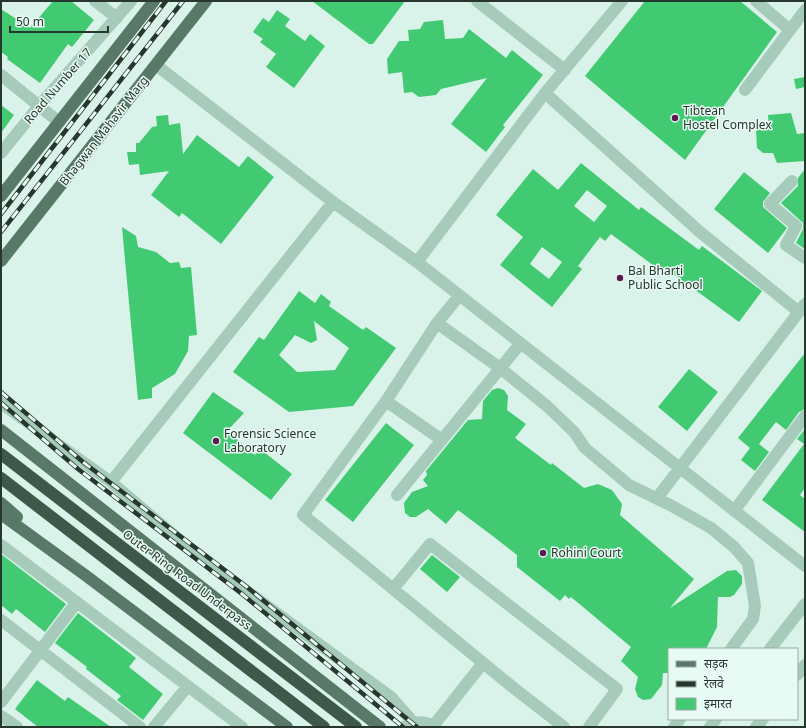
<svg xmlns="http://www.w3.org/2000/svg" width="806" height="728" font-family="'Noto Sans','Noto Sans Devanagari',sans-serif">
<rect width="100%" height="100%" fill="#daf3ea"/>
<path fill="#41ca71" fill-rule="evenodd" d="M53,1H71L94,20L72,47L68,44L40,83L7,59L8,57L1,52V9L30,28Z
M312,1H405L373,44H369Z
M645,1H740L777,32L685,160L585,76Z
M277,10L290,19L285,26L305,41L310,34L325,46L294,88L266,67L276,54L260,42L263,39L253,32L263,18L269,22Z
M443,20L445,39L463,38L469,29L506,58L512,50L543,75L503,125L505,127L486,152L451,124L487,78L441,89L436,95L419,97L412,92L404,93L402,72L388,74L387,59L399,41H409L408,30L420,29L424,22Z
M805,77V87L796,89L794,79Z
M1,105L14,115L1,133Z
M791,113L797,134L805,133V161L777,163L773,153H763L757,148L756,129L769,127L768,115Z
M168,115L169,125L180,123L183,154L197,135L239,167L248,156L274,177L221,244L182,213L179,217L151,195L169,171L140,175L139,164L129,165L127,152H136V143H139L152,127L157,126L156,116Z
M581,163L639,210L641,207L699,250L702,246L762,291L739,322L672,273L669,277L611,234L605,241L600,237L578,266L582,269L552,307L500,265L523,237L496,215L533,169L558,190ZM587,190L607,206L594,222L574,206ZM542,247L562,262L549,279L530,264Z
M805,169V249L796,243L803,229V223L781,203L798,186V178Z
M744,172L770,193L763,202V207L787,228L768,253L714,209Z
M122,227L136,236L138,247L156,252L170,263L179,262L181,268L191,267L197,335L189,336L188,351L175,374L152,388V398L138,400Z
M299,291L315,303L321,294L331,302L329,306L363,330L366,327L396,348L353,406L289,412L233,372L259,337L264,340ZM314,321L349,348L335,370L297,372L279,355L295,335L311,343L317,340Z
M805,353V409L799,412L786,430L776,422L759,444L769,452L755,471L741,460L750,448L738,438Z
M689,369L718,392L687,431L658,407Z
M498,388L504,390L508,396L507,410L526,424L515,438L551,465L552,463L584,488L598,484L612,490L622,504L620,515L694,579L670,608L727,571L736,570L742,576V584L734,595L730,597H718L717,627L706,649H669V673H663L662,685L651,699L643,700L638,697L635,689L638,677L621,661L631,647L571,597L569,599L565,595L560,601L517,567V555L494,537L458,510L446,524L428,509L416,517H410L405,513L404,503L412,492L428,486L423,480L427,475L426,471L468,420L482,419L483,401L492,390Z
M213,392L244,413L227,431L255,455L260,449L292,474L271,500L183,433Z
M386,423L414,445L353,522L325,500Z
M805,429V488L800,495L805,499V532L762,500L804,444L797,439Z
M1,554L66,604L45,632L16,609L12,614L1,605Z
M432,555L460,577L447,592L420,569Z
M78,613L136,658L129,667L163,694L143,720L117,700L121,696L86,669L87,667L55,643Z
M37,680L65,701L68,697L111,727H38L15,709Z"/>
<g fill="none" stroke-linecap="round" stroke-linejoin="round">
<path stroke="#a6cbbb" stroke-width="12" d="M95,1L117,18
M477,1L565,70
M756,1L790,30
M156,65L333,202L417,262L805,566
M1,75L59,122
M745,90L805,10
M545,93L700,232L799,312
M1,153L39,106L131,1
M792,181L770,204L796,226L786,245L805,258
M417,262L545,93L622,1
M437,323L459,296
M386,401L437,323L500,368L547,406L574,432L585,448L629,485L672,506L711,528L734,547L748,563L755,606L753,619L731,649
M1,403L111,482L196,554L391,697L413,722
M442,440L386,401L303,515L515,689L564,727
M111,482L333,202
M397,495L520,344
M657,498L805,304
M734,511L805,416
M1,545L242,727
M393,589L430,544L617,689L589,727
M1,620L140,727
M770,649L805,604
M797,675L805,665
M1,702L77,602
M1,716L17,727
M434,725L483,663
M154,727L188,686
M404,727C415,721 425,720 435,727
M674,727L680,719
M710,727L716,719
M756,727L763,719"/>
<path stroke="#587967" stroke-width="12" d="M1,196L154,1
M1,261L206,1
M1,430L380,727
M1,503L17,517
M1,514L85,575L287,727"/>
<path stroke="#3e5849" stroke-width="12" d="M1,454L356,727
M1,478L324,727"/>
<defs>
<path id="rail" d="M1,214L166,1
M1,232L183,1
M1,392L83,462L247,587L417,727
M1,403L78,469L242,594L403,727"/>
</defs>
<use href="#rail" stroke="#27372e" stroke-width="4.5"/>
<use href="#rail" stroke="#e7faf3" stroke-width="3" stroke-dasharray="9" stroke-linecap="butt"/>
</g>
<g fill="#5a1b4f" stroke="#e7faf3" stroke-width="1.5">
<circle cx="675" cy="118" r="4"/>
<circle cx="620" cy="278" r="4"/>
<circle cx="216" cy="441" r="4"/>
<circle cx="543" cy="553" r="4"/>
</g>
<g text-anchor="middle" stroke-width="3" stroke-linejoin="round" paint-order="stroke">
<g font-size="12" fill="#27372e" stroke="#e7faf3">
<text transform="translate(58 86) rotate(-49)" y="4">Road Number 17</text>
<text transform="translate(104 131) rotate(-52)" y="4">Bhagwan Mahavir Marg</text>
<text transform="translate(187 580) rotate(37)" y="4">Outer Ring Road Underpass</text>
</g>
<g font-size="12" fill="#27372e" stroke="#e7faf3" text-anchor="start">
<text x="683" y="115">Tibtean<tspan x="683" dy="14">Hostel Complex</tspan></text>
<text x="628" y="275">Bal Bharti<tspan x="628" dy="14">Public School</tspan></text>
<text x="224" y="438">Forensic Science<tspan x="224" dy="14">Laboratory</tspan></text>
<text x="551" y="557">Rohini Court</text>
</g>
</g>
<rect width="806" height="728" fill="none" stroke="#27372e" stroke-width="4"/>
<rect x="668" y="648" width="130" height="72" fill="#e7faf3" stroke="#9aaca4"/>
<rect x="676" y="661" width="20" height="6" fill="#587967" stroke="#9aaca4"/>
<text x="704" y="668" font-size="12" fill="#27372e">सड़क</text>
<rect x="676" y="681" width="20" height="6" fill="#27372e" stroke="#9aaca4"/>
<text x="704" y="688" font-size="12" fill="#27372e">रेलवे</text>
<rect x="676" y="698" width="20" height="12" fill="#41ca71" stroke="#9aaca4"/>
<text x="704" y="708" font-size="12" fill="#27372e">इमारत</text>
<path d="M10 26v6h98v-6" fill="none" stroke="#27372e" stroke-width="2"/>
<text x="16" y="26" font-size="12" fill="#27372e" stroke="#e7faf3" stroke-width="3" paint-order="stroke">50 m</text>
</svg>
